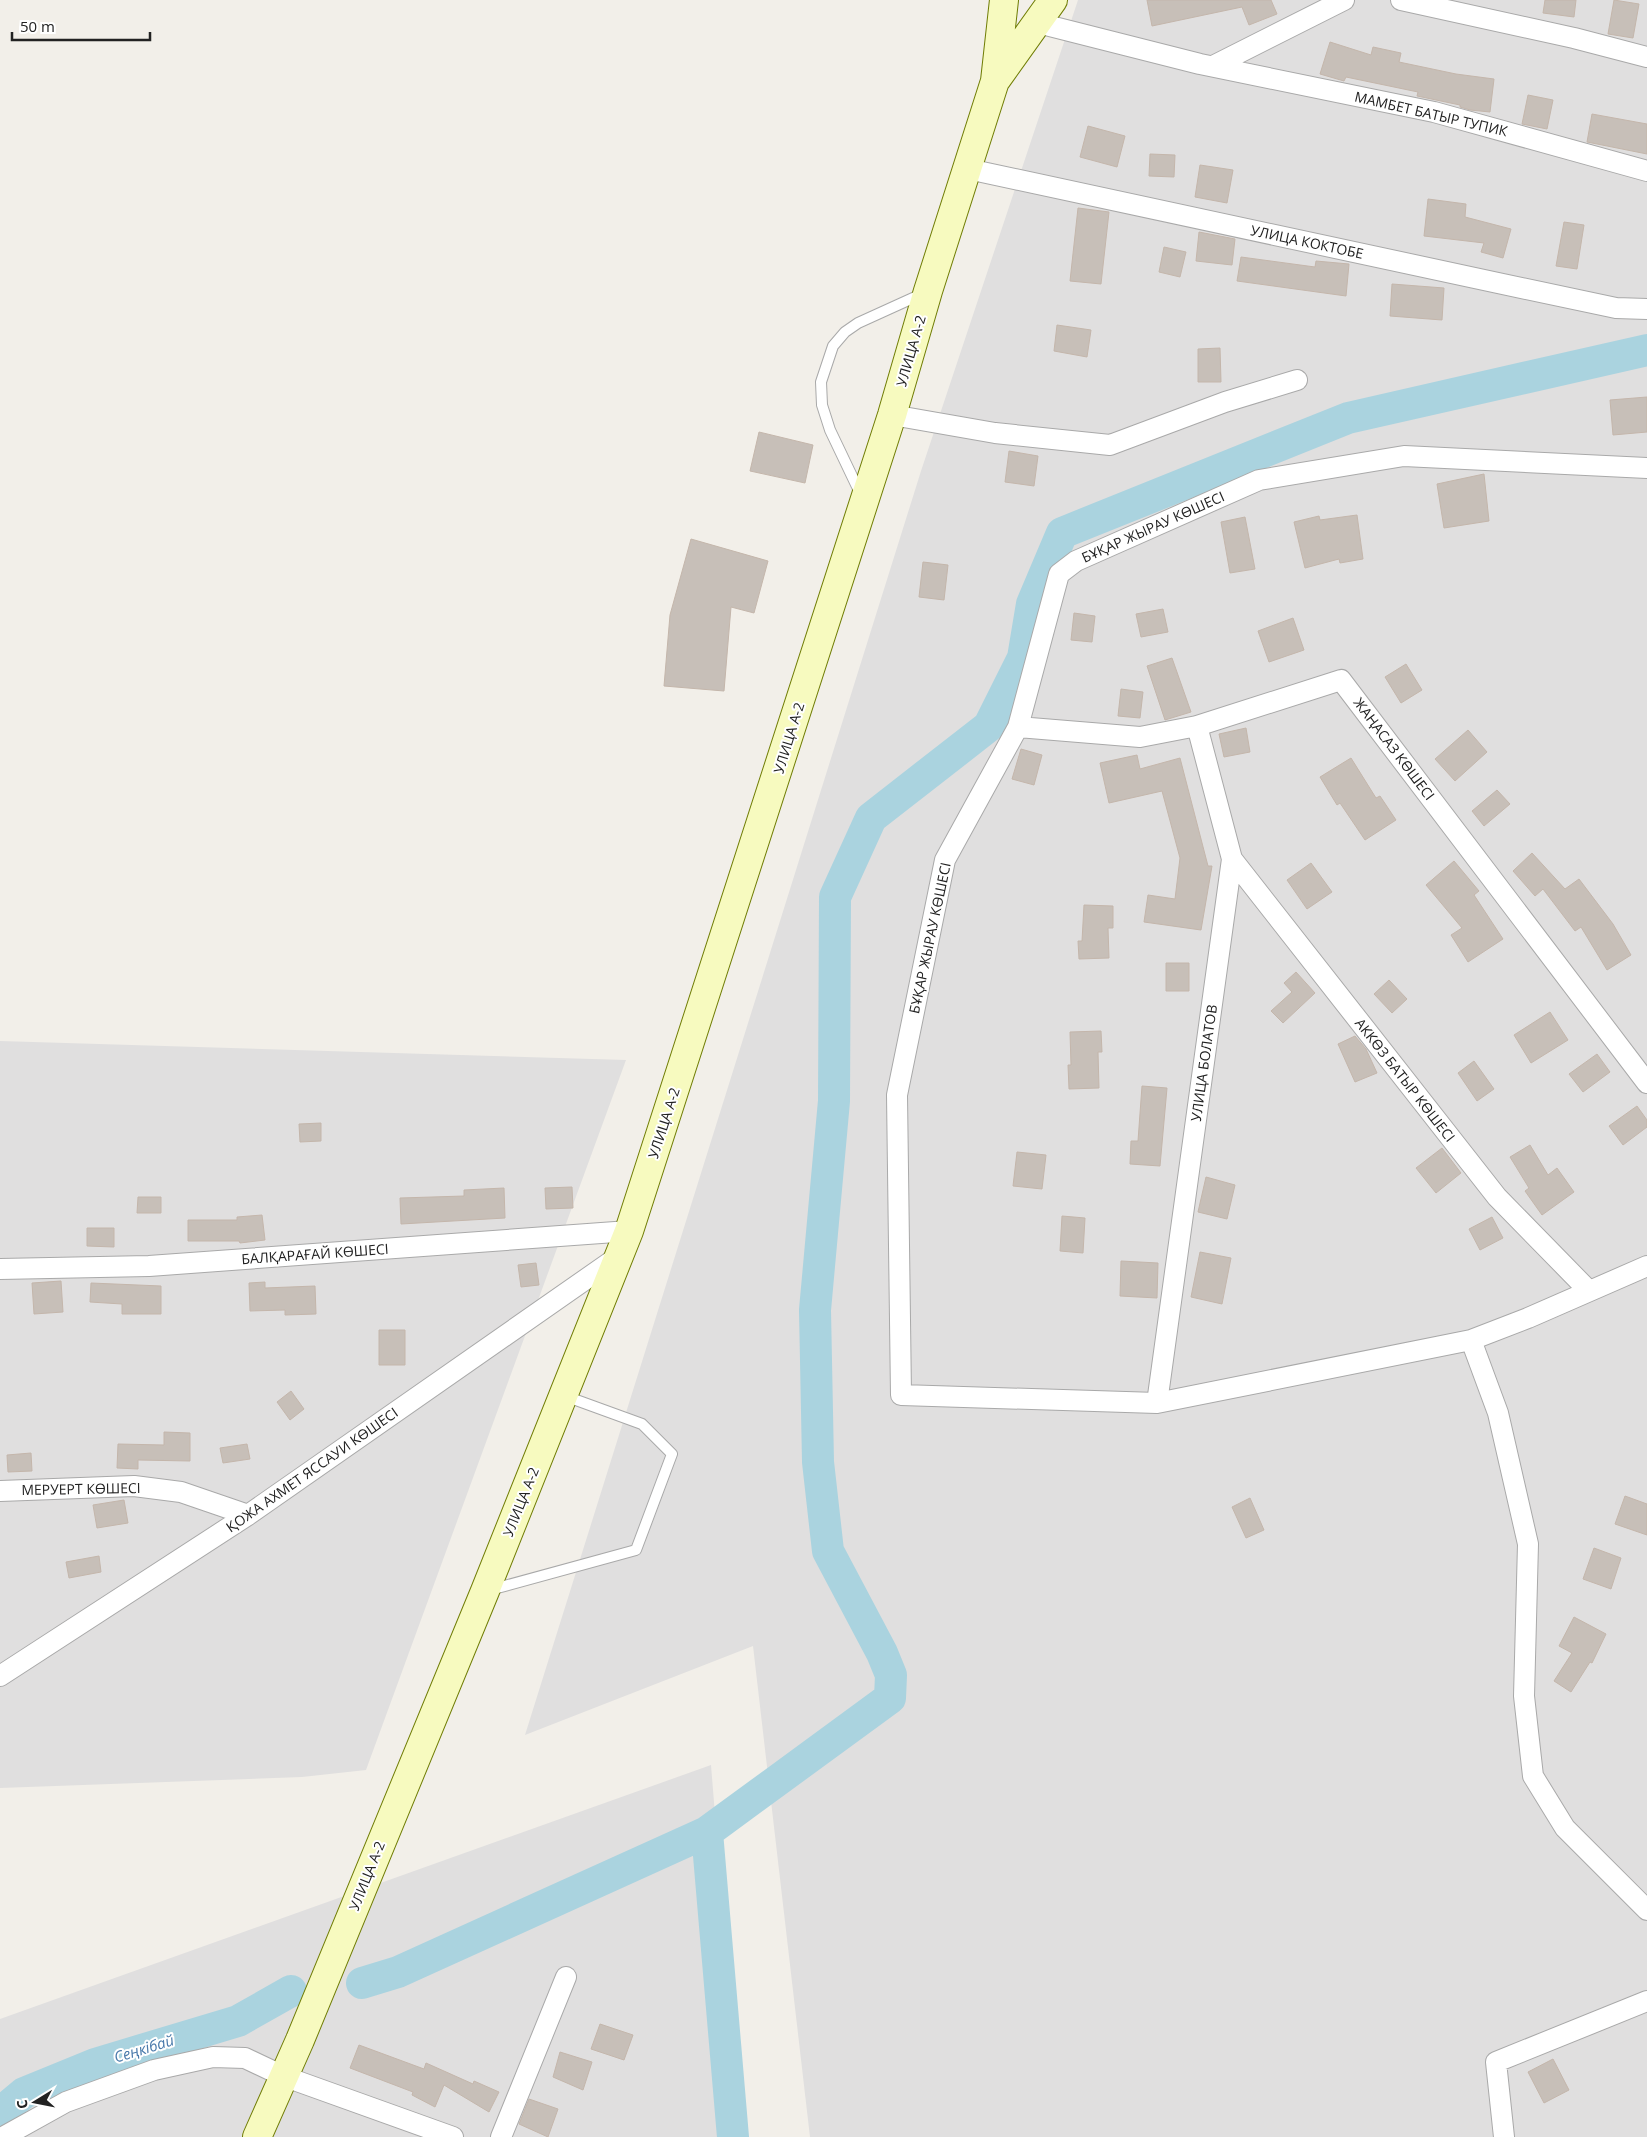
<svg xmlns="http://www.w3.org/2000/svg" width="1647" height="2137" font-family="'Open Sans',sans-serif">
<rect width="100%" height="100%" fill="#f2efe9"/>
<path fill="#e0dfdf" d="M1078,0H1647V2137H810L753,1646L525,1735L921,471Z
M0,1041L626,1060L366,1770L302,1777L0,1788Z
M711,1765L741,2137H0V2019Z"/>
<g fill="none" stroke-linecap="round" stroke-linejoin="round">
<path stroke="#aad3df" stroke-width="32" d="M707,1832L733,2137
M362,1983L398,1972L707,1832L890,1698L891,1675L882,1653L828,1551L818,1462L815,1310L834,1101L835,897L871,818L989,726L1023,658L1032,604L1062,533L1348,418L1647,350
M0,2113L24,2093L95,2064L238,2021L291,1991"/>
</g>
<path fill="#c7bfb8" stroke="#c4b6ab" d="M1147,0H1271L1277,14L1249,25L1242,7L1152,26Z
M1545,0H1576L1574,17L1543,13Z
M1614,0L1639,4L1633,38L1608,34Z
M1330,42L1371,55L1373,47L1401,53L1399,62L1456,74L1494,79L1490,112L1470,110L1460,107V105L1417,96L1418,92L1346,77L1344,81L1320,74Z
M1528,95L1553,100L1547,129L1522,124Z
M1592,114L1647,124V154L1587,142Z
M1088,126L1125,136L1117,167L1080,157Z
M1150,154L1175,155L1174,177L1149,176Z
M1200,165L1233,170L1227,203L1195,197Z
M1428,199L1466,204L1465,217L1511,229L1503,258L1481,252L1484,243L1424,236Z
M1078,208L1109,212L1101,284L1070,281Z
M1564,222L1584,225L1577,269L1556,266Z
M1199,232L1235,239L1232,265L1196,261Z
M1164,247L1186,252L1180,277L1159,272Z
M1241,257L1315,267L1316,261L1349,264L1346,296L1237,281Z
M1392,284L1444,288L1442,320L1390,316Z
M1057,325L1091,330L1087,357L1054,351Z
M1220,348L1221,382H1198V349Z
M1647,397V432L1613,435L1610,400Z
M759,432L813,445L805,483L750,471Z
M1009,451L1038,456L1034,486L1005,482Z
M1484,474L1489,521L1444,528L1437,484Z
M1357,515L1363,559L1340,563L1339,559L1305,568L1294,522L1319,516L1320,520Z
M1245,517L1255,569L1230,573L1221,522Z
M691,539L768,561L754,613L731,607L724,691L664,686L670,615Z
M923,562L948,565L944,600L919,597Z
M1163,609L1168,632L1141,637L1136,614Z
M1074,613L1095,616L1092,642L1071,640Z
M1293,618L1304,650L1269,662L1258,631Z
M1172,658L1191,712L1165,720L1147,666Z
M1406,664L1422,690L1401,703L1385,677Z
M1121,689L1143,692L1140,718L1118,716Z
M1246,728L1250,752L1224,757L1219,734Z
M1468,730L1487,752L1455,781L1435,759Z
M1021,749L1042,755L1034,785L1012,779Z
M1137,755L1140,769L1180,758L1208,866H1212L1201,930L1144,922L1148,895L1175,899L1180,858L1162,791L1109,803L1100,763Z
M1351,758L1376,798L1380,796L1396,820L1365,840L1340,803L1337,805L1320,777Z
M1497,790L1510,804L1484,826L1472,811Z
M1532,853L1565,889L1579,879L1613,924L1631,955L1607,970L1581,927L1575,931L1543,889L1535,896L1513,871Z
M1454,861L1479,891L1474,895L1503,939L1468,962L1451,935L1462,928L1426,885Z
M1311,863L1332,892L1307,909L1287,880Z
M1084,905L1113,906V928H1108L1109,958L1079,959L1078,941H1082Z
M1166,963H1189V991H1166Z
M1296,972L1315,993L1283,1023L1271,1011L1292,992L1284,983Z
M1389,980L1407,999L1392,1013L1374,994Z
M1550,1012L1568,1040L1531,1063L1514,1035Z
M1101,1031L1102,1052H1098L1099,1088L1069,1089L1068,1065H1071L1070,1032Z
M1355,1036L1366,1049L1377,1073L1355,1082L1338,1044Z
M1597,1054L1610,1072L1583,1092L1569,1074Z
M1474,1061L1494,1089L1477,1101L1458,1073Z
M1142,1086L1167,1088L1160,1166L1130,1164L1131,1141H1138Z
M1637,1106L1647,1120V1127L1623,1145L1609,1126Z
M321,1123V1141L300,1142L299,1124Z
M1530,1145L1548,1175L1557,1168L1574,1192L1542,1215L1525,1191L1529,1188L1510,1157Z
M1442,1148L1461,1173L1436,1193L1416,1168Z
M1017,1152L1046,1155L1042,1189L1013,1186Z
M1206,1177L1235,1185L1227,1219L1198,1212Z
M572,1187L573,1208L546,1209L545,1188Z
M504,1188L505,1218L401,1224L400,1198L464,1196V1190Z
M138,1197H161V1213H137Z
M262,1215L265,1240L240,1243L239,1241H188V1220H237V1217Z
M1062,1216L1085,1218L1083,1253L1060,1251Z
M1492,1217L1503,1238L1480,1250L1469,1229Z
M87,1228H114V1247L87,1246Z
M1200,1252L1231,1258L1222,1304L1191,1297Z
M1121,1261L1158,1263L1157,1298L1120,1296Z
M536,1263L539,1285L521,1287L518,1265Z
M61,1281L63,1312L34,1314L32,1283Z
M265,1282V1288L315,1286L316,1314L285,1315V1310L250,1311L249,1283Z
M91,1283L161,1286V1314H122V1304L90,1302Z
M379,1330H405V1365H379Z
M291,1391L304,1409L290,1420L277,1402Z
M164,1432L190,1433V1461L138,1460V1469L117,1468L118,1444L164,1445Z
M247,1444L250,1459L223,1463L220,1448Z
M31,1453L32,1471L8,1472L7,1455Z
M1625,1496L1647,1504V1535L1615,1524Z
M1250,1498L1264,1530L1246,1538L1232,1507Z
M124,1500L128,1523L97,1528L93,1505Z
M1594,1548L1621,1558L1611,1589L1583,1579Z
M99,1556L101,1572L69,1578L66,1562Z
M1574,1617L1606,1634L1592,1663L1590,1662L1571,1692L1554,1681L1572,1653L1559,1646Z
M600,2024L633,2035L624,2060L591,2049Z
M359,2045L424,2069L426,2063L473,2084L474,2081L499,2092L489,2112L444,2085L435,2107L412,2095L413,2092L350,2068Z
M560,2052L592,2062L583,2090L553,2077Z
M1553,2059L1569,2090L1544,2103L1528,2072Z
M529,2099L558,2109L548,2137L519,2124Z"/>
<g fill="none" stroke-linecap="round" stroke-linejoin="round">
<defs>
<path id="service" d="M861,495L830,430L822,405L821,382L833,346L845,332L858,323L924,293
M490,1590L636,1550L672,1454L642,1424L565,1396"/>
<path id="minor" d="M1401,0L1574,38L1647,57
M1038,23L1200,64L1434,112L1647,171
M1213,66L1344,0
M968,169L1498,283L1616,308L1647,309
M892,415L995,433L1110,445L1225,402L1297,380
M1018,727L1140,737L1197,726L1341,680L1647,1083
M1232,859L1497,1197L1589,1291
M1647,1266L1528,1318L1471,1340L1498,1413L1528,1544L1524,1696L1533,1776L1565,1828L1647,1910
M0,1269L149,1266L629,1231
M1471,1340L1157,1403L901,1395L897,1095L945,860L1018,727L1059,574L1076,561L1259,480L1404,456L1647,468
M1157,1403L1232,859L1197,726
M0,1491L134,1486L181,1492L248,1515
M0,1676L248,1515L619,1256
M3,2137L66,2102L154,2070L213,2057L245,2058L283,2076L453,2137
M501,2137L566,1977
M1504,2137L1496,2062L1647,2001"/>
<path id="secondary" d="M996,80L1053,0
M257,2137L300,2040L485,1591L629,1231L892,415L928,291L995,81L1004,0"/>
</defs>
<use href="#service" stroke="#a9a9a9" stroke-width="12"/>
<use href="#minor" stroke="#a9a9a9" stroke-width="22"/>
<use href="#secondary" stroke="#707d05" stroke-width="30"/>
<use href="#service" stroke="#fff" stroke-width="10"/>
<use href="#minor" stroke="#fff" stroke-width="20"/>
<use href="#secondary" stroke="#f7fabf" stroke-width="28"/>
</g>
<g text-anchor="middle" stroke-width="4" stroke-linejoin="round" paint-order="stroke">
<g font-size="14" fill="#222" stroke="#fff">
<text transform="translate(1431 114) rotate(13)" y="5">МАМБЕТ БАТЫР ТУПИК</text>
<text transform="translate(1307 242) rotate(12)" y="5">УЛИЦА КОКТОБЕ</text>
<text transform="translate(911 351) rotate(-74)" y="5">УЛИЦА А-2</text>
<text transform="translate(1153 527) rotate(-24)" y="5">БҰҚАР ЖЫРАУ КӨШЕСІ</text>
<text transform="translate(789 738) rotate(-73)" y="5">УЛИЦА А-2</text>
<text transform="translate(1394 749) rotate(53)" y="5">ЖАҢАСАЗ КӨШЕСІ</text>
<text transform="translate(930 938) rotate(-78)" y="5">БҰҚАР ЖЫРАУ КӨШЕСІ</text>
<text transform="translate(1204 1063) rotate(-82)" y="5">УЛИЦА БОЛАТОВ</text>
<text transform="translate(1405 1080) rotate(52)" y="5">АККӨЗ БАТЫР КӨШЕСІ</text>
<text transform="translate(664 1123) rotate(-72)" y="5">УЛИЦА А-2</text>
<text transform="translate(315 1254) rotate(-4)" y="5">БАЛҚАРАҒАЙ КӨШЕСІ</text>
<text transform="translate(312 1470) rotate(-35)" y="5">ҚОЖА АХМЕТ ЯССАУИ КӨШЕСІ</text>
<text transform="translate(81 1489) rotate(-1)" y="5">МЕРУЕРТ КӨШЕСІ</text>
<text transform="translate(521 1502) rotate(-68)" y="5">УЛИЦА А-2</text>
<text transform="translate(367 1876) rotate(-68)" y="5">УЛИЦА А-2</text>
</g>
<g font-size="15" font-style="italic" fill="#4a7aab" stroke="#fff">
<text transform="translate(144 2049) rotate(-17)" y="5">Сеңкібай</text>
</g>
</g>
<g transform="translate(35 2102) rotate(260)" stroke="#ffffff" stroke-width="4" paint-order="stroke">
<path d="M0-4L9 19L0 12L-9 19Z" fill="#222222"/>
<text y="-8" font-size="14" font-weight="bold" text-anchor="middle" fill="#222222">С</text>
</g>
<path d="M12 32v8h138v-8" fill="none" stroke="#222222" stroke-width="2.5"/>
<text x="20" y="32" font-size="15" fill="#222222" stroke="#ffffff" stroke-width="4" paint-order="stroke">50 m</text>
</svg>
